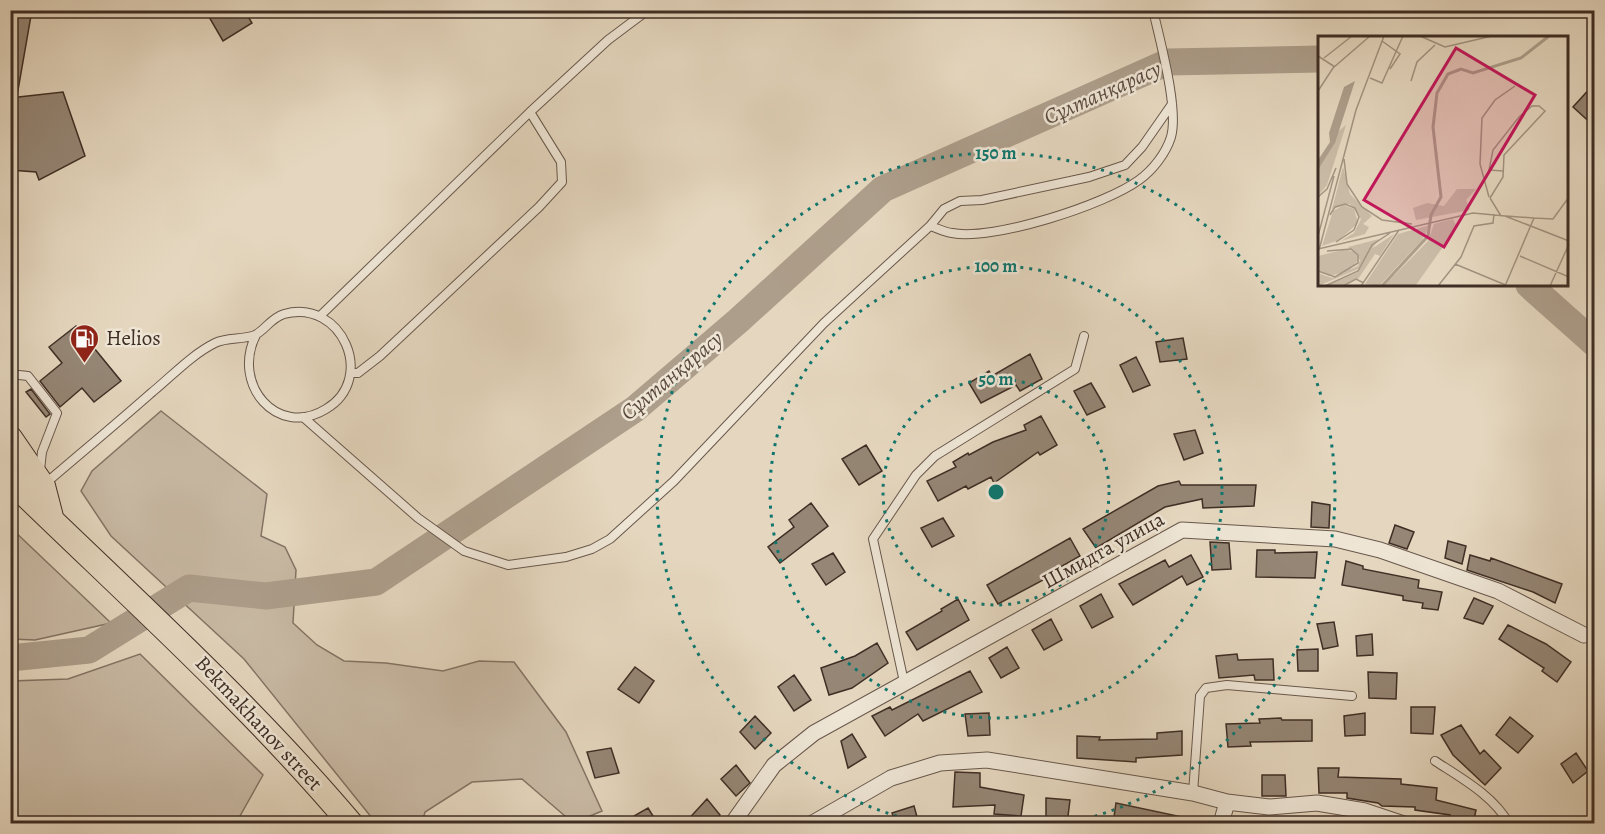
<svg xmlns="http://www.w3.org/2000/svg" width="1605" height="834" font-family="Alegreya,serif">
<rect width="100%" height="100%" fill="#e5d7bf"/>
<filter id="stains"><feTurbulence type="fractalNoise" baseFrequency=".00333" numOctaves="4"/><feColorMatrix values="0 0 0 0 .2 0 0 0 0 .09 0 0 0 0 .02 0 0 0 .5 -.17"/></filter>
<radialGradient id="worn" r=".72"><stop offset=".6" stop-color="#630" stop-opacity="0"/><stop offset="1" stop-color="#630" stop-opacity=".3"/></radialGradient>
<path fill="#c9baa5" stroke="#847465" stroke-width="1.5" d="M161,411L267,494L261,536L285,547L296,570L293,623L317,645L344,661L386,663L443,671L479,661L514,662L566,732L602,811L573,823L522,779L472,782L425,812L422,823H376L244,659L111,536L81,491L92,471Z
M11,528L111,623L35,640L11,639Z
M140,654L263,775L236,823H11V681L68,679Z"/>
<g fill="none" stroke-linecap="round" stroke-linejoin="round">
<path stroke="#ad9e8b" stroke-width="27" d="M1529,285L1594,343
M10,658L89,650L189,588L266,596L376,582L635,409L738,321L883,189L1168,62L1320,59"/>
</g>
<path fill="#958675" stroke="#3f2e25" stroke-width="1.5" d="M10,10H32L17,96L10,95Z
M205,10H244L252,23L223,41Z
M1594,84V126L1573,107Z
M63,92L85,156L39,180L36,172L10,170V98Z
M76,326L121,381L94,402L82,388L60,407L40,381L62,363L49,347Z
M1183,338L1187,359L1160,362L1156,342Z
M1030,354L1042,379L1020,391L1016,385L981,403L969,383L989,371L992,376Z
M1136,357L1150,385L1133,392L1120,365Z
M1091,383L1105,407L1087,415L1074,391Z
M31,389L50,414L46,417L26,392Z
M1041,416L1057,445L1040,455L1038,452L994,483L991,477L968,489L966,486L938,501L927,481L956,467L953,462L968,453L969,455L993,442L1026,430L1024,425Z
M1195,430L1203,453L1184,460L1174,434Z
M866,445L882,471L859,485L842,459Z
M1179,481L1181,485H1256L1254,506L1203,508L1202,499L1165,507L1096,548L1083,529L1158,486Z
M1312,502L1330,505L1329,528L1311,527Z
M811,503L828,526L780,563L768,547L794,527L789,520Z
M943,518L954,536L932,547L921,528Z
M1395,525L1414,532L1407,549L1389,543Z
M1070,538L1080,556L1046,575L1047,578L998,604L987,585Z
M1448,541L1466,546L1462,564L1445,558Z
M1210,542L1229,543L1231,569L1212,570Z
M1257,550H1275V553L1317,552L1315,578L1256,577Z
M833,553L845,572L826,585L812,564Z
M1191,555L1203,577L1187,585L1182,576L1133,605L1119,584L1165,560L1169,567Z
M1470,555L1490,561L1491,558L1562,584L1555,603L1533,592L1467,570Z
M1346,561L1363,566V569L1419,580L1418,588L1442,592L1438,610L1422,608L1423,603L1403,600V596L1342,585Z
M1101,594L1113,617L1092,628L1080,606Z
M1474,598L1493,606L1483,624L1464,618Z
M958,599L969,620L917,650L906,632L942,611L941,609Z
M1051,619L1062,640L1044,650L1032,630Z
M1334,622L1338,646L1323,649L1317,624Z
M1508,625L1546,644L1571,662L1557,682L1542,671L1544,668L1499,639Z
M1372,634L1373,655L1357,656L1356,636Z
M877,643L888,663L852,688L829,695L821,668L855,656Z
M1007,647L1019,668L1001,678L989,658Z
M1318,649V671H1298L1297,650Z
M1237,654L1238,660L1273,659L1274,680H1255L1254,675L1219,678L1216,656Z
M635,667L654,681L639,703L618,689Z
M970,671L982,692L923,721L918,714L885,736L872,716L890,707L892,710Z
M1368,672L1397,673L1396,699L1369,698Z
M794,675L811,700L794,711L778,687Z
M1411,707H1435L1433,734L1411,733Z
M989,713L990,735L968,736L965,714Z
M1365,713V735L1345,736L1344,716Z
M755,716L771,733L755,749L740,732Z
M1510,717L1533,736L1518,753L1496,735Z
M1281,718L1282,720H1312V741L1250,742L1251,746L1228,747L1226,724L1260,723L1259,719Z
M1461,725L1480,754L1484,750L1501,768L1485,785L1453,755L1441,735Z
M1182,731V755L1136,758V762L1077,758V736L1100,737L1099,740L1157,739V733Z
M852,734L866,757L848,768L841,741Z
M611,748L619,773L595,778L587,752Z
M1576,753L1588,771L1573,783L1561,764Z
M736,765L750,783L736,796L721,779Z
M1318,768H1339L1338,777L1401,779V784L1437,788L1436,800L1476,810L1473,824H1448L1450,815L1415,810V807L1382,806L1378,803L1347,798V793H1319Z
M955,772L980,773V787L1024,795L1021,816L994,814L995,805L953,807Z
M1262,775H1285L1286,796H1262Z
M1046,798L1070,800L1067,824H1046Z
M707,799L720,815L712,824H684Z
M1116,803L1187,818V824H1113Z
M914,806L919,824H896L892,813Z
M648,808L658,824H620Z"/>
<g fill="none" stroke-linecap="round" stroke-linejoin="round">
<defs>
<path id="service" d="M930,226C937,228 944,232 952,233C993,241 1105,205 1139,180C1153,170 1166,153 1171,137C1179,109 1160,41 1153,10
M320,316L530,112L608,40L648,10
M351,373H358L380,356L539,207L562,182L561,162L530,112
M10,374L28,376L57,413L42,452L40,470
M303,417L418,518L464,551L508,565L566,557L592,549L610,539L674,481L824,323L930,226L944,209L960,201L982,200L1089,177L1125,165L1142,147L1172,104
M46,483C81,453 116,424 150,394C171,377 191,355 215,343C227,337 243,340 255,335C265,330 271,318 284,314C342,298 377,379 326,409C277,439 231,384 256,335
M904,682L873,539L916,475L935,456L1075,369L1084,336
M1435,761C1461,778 1494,796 1509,824
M1193,793L1200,696L1206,688L1227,685L1352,696"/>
<path id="minor" d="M732,824L774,765L814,733L1182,530L1335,539L1380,550L1498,591L1584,635
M811,824L891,778L940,763L987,760L1193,793L1227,802L1269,807L1317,803L1365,811L1404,824
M1221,824L1227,802"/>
<path id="primary" d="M10,438L43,486L51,517
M10,480C126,593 246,700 351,824"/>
</defs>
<use href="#service" stroke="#68584c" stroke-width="10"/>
<use href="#minor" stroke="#68584c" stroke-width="17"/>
<use href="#primary" stroke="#3f2e25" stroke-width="26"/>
<use href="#service" stroke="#eee5d5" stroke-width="8"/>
<use href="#minor" stroke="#eee5d5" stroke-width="15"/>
<use href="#primary" stroke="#e5d7bf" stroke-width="24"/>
</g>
<g fill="none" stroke="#0f766e" stroke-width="3" stroke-dasharray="3 6">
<circle cx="996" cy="492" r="113"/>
<circle cx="996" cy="492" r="226"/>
<path d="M923 823A339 339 0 1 1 1069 823"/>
</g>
<defs>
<symbol id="fuel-pin" viewBox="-11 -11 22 30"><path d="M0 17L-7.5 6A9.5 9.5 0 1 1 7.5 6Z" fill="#8f2418" stroke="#eee5d5"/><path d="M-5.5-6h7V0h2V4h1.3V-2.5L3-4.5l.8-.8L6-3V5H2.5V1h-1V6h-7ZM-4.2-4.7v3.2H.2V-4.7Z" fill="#fff"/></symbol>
</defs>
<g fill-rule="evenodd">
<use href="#fuel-pin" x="68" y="322" width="33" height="45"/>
</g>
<g text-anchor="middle" stroke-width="5" stroke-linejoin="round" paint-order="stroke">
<g font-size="21" fill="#3f2e25" stroke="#eee5d5" text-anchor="start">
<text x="106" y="345">Helios</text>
</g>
<g font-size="21" fill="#3f2e25" stroke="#eee5d5">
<text transform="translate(1103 550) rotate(-29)" y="7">Шмидта улица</text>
<text transform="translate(259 723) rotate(47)" y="7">Bekmakhanov street</text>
</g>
<g font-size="22" font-style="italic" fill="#5a4a3e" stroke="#eee5d5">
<text transform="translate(1102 92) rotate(-24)" y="8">Сұлтанқарасу</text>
<text transform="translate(671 375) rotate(-40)" y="8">Сұлтанқарасу</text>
</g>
</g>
<g transform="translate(1318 36)">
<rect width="250" height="250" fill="#e5d7bf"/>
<path d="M28,89L9,149L0,160V134L17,107V98ZM25,131L32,158L54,180L45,188L51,191L47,198L23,205L36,197L43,183L32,168L14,173ZM139,153H158L148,164L152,174L98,184L95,172L109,167L126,170ZM26,169L36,173L40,187L21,204L4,210L15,175ZM135,183L139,191L98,249L66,250L110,205L116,188ZM112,189L104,204L61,250L47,248L80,198ZM76,198L62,220L57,218L40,243L23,250H8L40,236L52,214ZM61,203L40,233L0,250V237L14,242L40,230L42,224L30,211ZM28,213L37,217L40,224L31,235L11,240L0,234V220Z" fill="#c9baa5"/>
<path d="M37,45L17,107L0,134V124L12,106L11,97L26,51Z" fill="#ad9e8b"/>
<path fill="none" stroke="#ad9e8b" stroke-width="3" d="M64,250L110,200L113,179L123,161L115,91L119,57L130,38L143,33L155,37L203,22L231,0"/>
<path fill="none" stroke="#a39381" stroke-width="1.5" d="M102,0L127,11L174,0M64,5L82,18L72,33M0,20L17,31M6,22L34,0M52,42L64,47L85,0M93,45L99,26L117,9M0,55L15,32L52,0M26,123L29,148L44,171L64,184L94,188M0,161L9,153L18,132M171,161L162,128L164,82L177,64L197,50M172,162L185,141L186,119L227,75L221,70H214L201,81L175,114L171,134L185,135M172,162L183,180M12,179L17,171L27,168L37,172L41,181L36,194L18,206M188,180L216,182M0,200L16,140M0,213L155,177L187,180L251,205M1,214L38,74L66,0M202,220L251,241M137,228L190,250M0,235L17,241L40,227V219L33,213L9,215M7,250L40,235L54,209L72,197M25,250L38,243L46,247M43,250L81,194M120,250L143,221L156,190L175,187L176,178M187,250L216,182L235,183L251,161M232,250L251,208"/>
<path fill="#c2185b" fill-opacity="0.15" stroke="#c2185b" stroke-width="3" d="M138,12L217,59L126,211L46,164Z"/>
<rect width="250" height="250" fill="none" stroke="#3f2e25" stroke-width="3"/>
</g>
<circle cx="996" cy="492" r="9" fill="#0f766e" stroke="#eee5d5" stroke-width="3"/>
<g font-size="18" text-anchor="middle" font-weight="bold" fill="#0f766e" stroke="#eee5d5" stroke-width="5" stroke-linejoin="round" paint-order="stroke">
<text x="996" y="159">150 m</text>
<text x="996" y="272">100 m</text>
<text x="996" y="385">50 m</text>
</g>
<rect width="1605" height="834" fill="none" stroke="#e5d7bf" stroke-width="36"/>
<rect x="12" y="12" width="1581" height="810" fill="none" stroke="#3f2e25" stroke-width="3"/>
<rect x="18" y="18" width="1569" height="798" fill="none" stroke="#3f2e25" stroke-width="1.5"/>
<rect width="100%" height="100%" filter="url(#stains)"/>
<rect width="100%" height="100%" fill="url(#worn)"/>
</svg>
